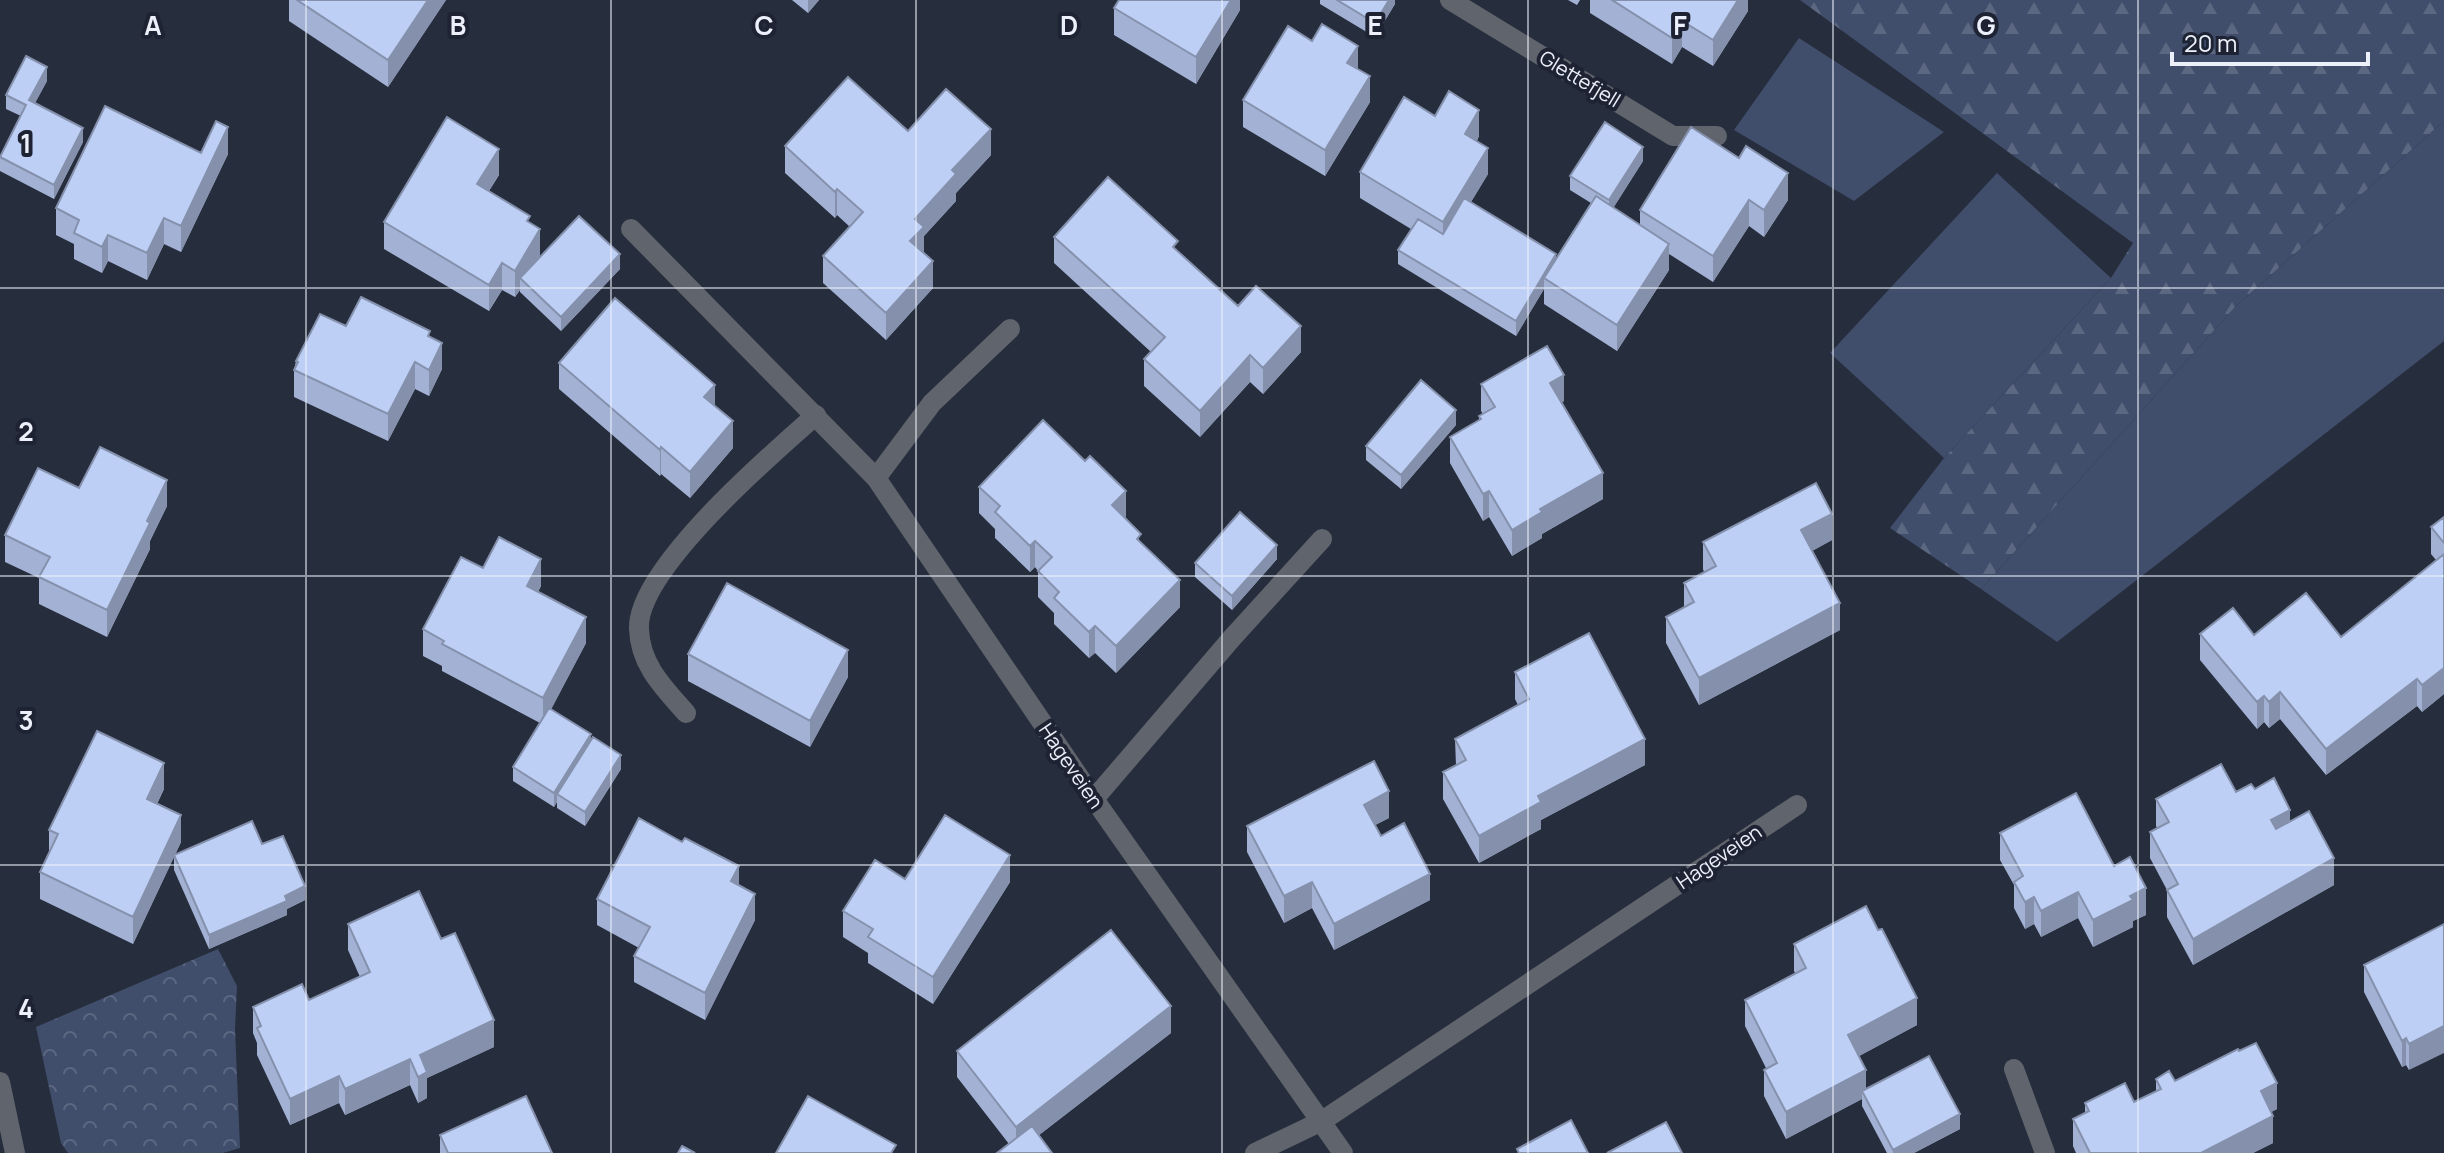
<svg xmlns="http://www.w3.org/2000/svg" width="2444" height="1153" font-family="Manrope,sans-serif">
<defs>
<pattern id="forest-firs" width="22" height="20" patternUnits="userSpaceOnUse" patternTransform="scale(2)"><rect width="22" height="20" fill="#404d6b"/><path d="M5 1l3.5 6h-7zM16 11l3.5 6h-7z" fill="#5c6781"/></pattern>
<pattern id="park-crowns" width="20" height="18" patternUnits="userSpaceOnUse" patternTransform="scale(2)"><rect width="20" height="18" fill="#404d6b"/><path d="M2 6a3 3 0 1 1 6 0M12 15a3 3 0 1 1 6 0" fill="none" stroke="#5c6781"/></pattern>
</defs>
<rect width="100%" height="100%" fill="#262d3c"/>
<path fill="#404d6b" d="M1799,38L1944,132L1854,201L1734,130Z
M2444,121V341L2057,642L1981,589L2236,306Z
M1997,173L2111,278L1944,458L1830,353Z"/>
<path fill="url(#forest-firs)" d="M1800,0H2444V121L2236,306L1981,589L1890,528L1944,458L2111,278L2133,243Z"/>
<path fill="url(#park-crowns)" d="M218,949L237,986L235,1029L240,1148L223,1153H68L61,1143L36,1027Z"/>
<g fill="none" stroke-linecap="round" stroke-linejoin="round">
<path stroke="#60646c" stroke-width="20" d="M876,478L932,403L1010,329
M686,713C664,688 640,665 639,629C636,570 773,453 816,415
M1094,799L1232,638L1322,539
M1255,1153L1322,1121"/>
<path stroke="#60646c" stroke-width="20" d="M1450,0L1673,136H1717
M631,229L876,478L1094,799L1343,1153
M2014,1069L2045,1153
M0,1082L15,1153
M1322,1121L1797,805"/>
</g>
<path fill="#a3b2d4" d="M289,0H446L388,87L289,21Z
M792,0H819L808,13Z
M1240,0V10L1196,84L1114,35V8Z
M1320,0H1395V4L1375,37L1320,4Z
M1568,0H1580L1577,5Z
M1590,0H1748V11L1713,66L1682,47L1672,64L1590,13Z
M1358,69L1370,102L1325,176L1243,127V100Z
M47,81L35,103L83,142L54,199L0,171V156L21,116L6,109V95Z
M1435,116L1479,136L1477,141L1488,174L1471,202L1556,258L1591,203L1570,190V176L1643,161L1613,208L1640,225V210L1691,127L1788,200L1764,237L1749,226L1713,282L1669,254V270L1617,351L1544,304V289L1516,336L1398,264V250L1411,229L1360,198V172Z
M785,146L991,155L956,193V201L924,236V254L933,288L886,340L823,283V256L850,227L837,215L835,218L785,173Z
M201,153L228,154L181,252L164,244L147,280L108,261L102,273L74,259V244L56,235V208Z
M499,175L489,191L530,223L540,256L538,258L620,269L561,331L520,292V290L515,297L502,290L489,311L384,249V222Z
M1054,237L1178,251L1238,306L1301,352L1263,394L1250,382L1200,437L1144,386V359L1151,352L1054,263Z
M346,326L430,337L442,369L429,396L415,389L388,441L294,397V370L296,361Z
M559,363L715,406L733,448L690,498L661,474L660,476L559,389Z
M1481,384L1564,401L1562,402L1603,499L1542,534V538L1512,556L1489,517L1483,521L1450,463V437L1479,420V416L1483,414L1481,411Z
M1456,425L1401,489L1366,460V446Z
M979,487L1126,518L1180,607L1116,673L1095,653L1089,658L1054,624V613L1038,597V571L1035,567L1030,572L995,538V529L979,513Z
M79,488L167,506L150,541V549L107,637L39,604V578L5,562V535Z
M2444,517V694L2422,712L2417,706L2326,775L2280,719L2269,728L2264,722L2257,729L2200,660V634L2341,637L2436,560L2431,554V527Z
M1832,540L1812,551L1840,630L1699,705L1666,643V617L1684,607V583L1704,572L1703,569V542Z
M1277,559L1232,610L1195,577V563Z
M483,568L541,586L538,592L586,643L551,709L591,741L621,769L585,826L557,808V802L554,807L513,781V767L540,723L442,671V666L423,656V629Z
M688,654L848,677L810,747L688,681Z
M1515,672L1645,765L1541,820V829L1479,863L1443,799V772L1456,766L1455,739L1518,705L1515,699Z
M164,789L157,804L181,842L175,855L262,844L305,900L287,909V915L209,949L174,870V857L133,944L40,899V872L49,852V830Z
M2255,789L2290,821L2334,885L2193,965L2167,917V890L2150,858V832L2157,828L2156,826V799L2236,792Z
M1389,818L1375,825L1381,836L1430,900L1334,950L1312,908L1284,923L1247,852V826Z
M2000,833L2114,866L2146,915L2133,921V927L2093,947L2078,918L2041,937L2034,924L2025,929L2014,908V885L2000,860Z
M905,879L1010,882L933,1004L868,963V953L843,937V911Z
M739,885L755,920L705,1020L634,982V956L639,948L597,925V899Z
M348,924L441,939L494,1047L427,1078V1098L418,1103L410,1085L345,1115L339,1103L290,1125L257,1055V1043L253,1033V1007L309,1000L360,977L348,950Z
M2444,924L2409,1070L2406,1065L2402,1067L2364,992V965Z
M1794,944L1917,1025L1859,1056L1866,1089L1960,1129L1914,1153H1887L1862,1106V1099L1786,1139L1764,1096V1070L1766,1068L1745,1026V1000L1795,973L1794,971Z
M1171,1033L1039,1135L1009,1144L957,1077V1051Z
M2156,1079L2175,1081L2277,1109L2271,1112L2273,1143L2253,1153H2076L2073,1146V1119L2085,1113V1103L2134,1102L2156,1092Z
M440,1135L552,1153H440Z"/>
<path fill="#8591ac" d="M428,0H446L388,87V60Z
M808,0H819L808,13Z
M1231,0H1240V10L1196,84V57Z
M1389,0H1395V4L1375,37V23Z
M1738,0H1748V11L1713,66V40Z
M1682,21V47L1672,64V38Z
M1358,46V72L1347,63Z
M47,67V81L29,114V100Z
M1370,76V102L1325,176V150Z
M1479,110V136L1465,161V134Z
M228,127V154L181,252V226Z
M83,128V142L54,199V185Z
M991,129V155L956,193V201L924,236V254L910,241L915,219L952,170Z
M1643,147V161L1609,215V200Z
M1488,148V174L1443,248V222Z
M499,149V175L477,210V184Z
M1788,173V200L1764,237V210Z
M837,189V215L835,218V192Z
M1749,200V226L1713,282V256Z
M164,218V244L147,280V253Z
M540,229V256L524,282L520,278V290L515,297V271Z
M108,235V261L102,273V247Z
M1669,244V270L1617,351V325Z
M620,254V269L561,331V317Z
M1556,254V268L1544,278V289L1516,336V321Z
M933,261V288L886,340V313Z
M502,263V290L489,311V285Z
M1301,326V352L1263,394V368Z
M442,343V369L429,396V370Z
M1250,355V382L1200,437V411Z
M415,362V389L388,441V414Z
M1564,375V401L1550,409V383Z
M715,385V412L704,397Z
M1456,410V425L1401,489V475Z
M733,421V448L690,498V472Z
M661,447V474L660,476V450Z
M1603,473V499L1542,534V538L1512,556V530L1540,509Z
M167,480V506L150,541V549L107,637V610Z
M1126,491V518L1112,531V505Z
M1489,491V517L1483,521V494Z
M1832,514V540L1801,557V530Z
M1035,541V567L1030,572V546Z
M1277,545V559L1232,610V596Z
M541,559V586L527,612V586Z
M1180,580V607L1116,673V646Z
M1840,603V630L1699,705V678Z
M586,617V643L543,725V698Z
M1095,626V653L1089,658V632Z
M848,650V677L810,747V721Z
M2444,668V694L2422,712V685Z
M2417,679V706L2326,775V749Z
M2280,692V719L2269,728V702Z
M2264,696V722L2257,729V702Z
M591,734V749L557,794V802L554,807V793Z
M1645,739V765L1541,820V829L1479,863V836L1538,796Z
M621,755V769L585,826V812Z
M164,763V789L147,825V799Z
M1389,791V818L1364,831V805Z
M2290,810V836L2271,847V820Z
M181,815V842L133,944V917Z
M1010,855V882L933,1004V977Z
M2334,858V885L2193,965V939Z
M739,866V893L731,881Z
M1430,874V900L1334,950V924Z
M1312,882V908L1284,923V896Z
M305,886V900L287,909V915L209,949V935Z
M2146,888V915L2133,921V927L2093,947V920L2130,896Z
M2078,892V918L2041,937V911Z
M755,894V920L705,1020V993Z
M2034,897V924L2025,929V902Z
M1917,998V1025L1848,1062V1035Z
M1171,1006V1033L1016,1153V1127Z
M494,1020V1047L427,1078V1098L418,1103V1077L420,1055Z
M2444,1026V1053L2409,1070V1044Z
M2406,1038V1065L2402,1067V1041Z
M410,1059V1085L345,1115V1089Z
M1866,1070V1096L1862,1091V1099L1786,1139V1112Z
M339,1076V1103L290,1125V1099Z
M2277,1083V1109L2261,1118V1091Z
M1960,1114V1129L1914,1153H1893V1150Z
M2273,1116V1143L2253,1153H2201Z"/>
<path fill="#becff6" stroke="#8591ac" stroke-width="2" d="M297,0H428L388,60Z
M1119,0H1231L1196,57L1114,8Z
M1337,0H1389L1375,23Z
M1612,0H1738L1713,40L1682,21L1672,38Z
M1322,24L1358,46L1347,63L1370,76L1325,150L1243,100L1288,26L1312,41Z
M26,56L47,67L29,100L83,128L54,185L0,157L26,105L6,95Z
M848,77L908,131L946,89L991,129L952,170L956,174L915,219L924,227L910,241L933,261L886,313L823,256L863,212L837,189L835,192L785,146Z
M1449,91L1479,110L1465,134L1488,148L1443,222L1360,172L1404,97L1435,116Z
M105,106L201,153L216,121L228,127L181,226L164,218L147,253L108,235L102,247L74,233L79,220L56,208Z
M447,117L499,149L477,184L530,216L527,221L540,229L515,271L502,263L489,285L384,222Z
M1605,122L1643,147L1609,200L1570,176Z
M1691,127L1739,158L1746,146L1788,173L1764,210L1749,200L1713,256L1640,210Z
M1108,177L1178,241L1173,247L1238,306L1256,286L1301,326L1263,368L1250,355L1200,411L1144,359L1165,337L1054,237Z
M1596,196L1669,244L1617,325L1544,278Z
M1464,198L1556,254L1516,321L1398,250L1418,219L1443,234Z
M579,216L620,254L561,317L520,278Z
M361,297L430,331L428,336L442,343L429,370L415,362L388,414L294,370L298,362L296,361L320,314L346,326Z
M615,298L715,385L704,397L733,421L690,472L661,447L660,450L559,363Z
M1547,346L1564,375L1550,383L1603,473L1540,509L1542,512L1512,530L1489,491L1483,494L1450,437L1481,419L1479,416L1495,407L1481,384Z
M1421,380L1456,410L1401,475L1366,446Z
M1043,420L1085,461L1090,456L1126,491L1112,505L1141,534L1137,539L1180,580L1116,646L1095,626L1089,632L1054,598L1059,592L1038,571L1052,557L1035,541L1030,546L995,512L1000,506L979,487Z
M100,447L167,480L147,521L150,523L107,610L39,577L50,557L5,535L38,468L79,488Z
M1816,483L1832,514L1801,530L1840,603L1699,678L1666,617L1694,602L1684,583L1716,566L1703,542Z
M1240,512L1277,545L1232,596L1195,563Z
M2444,517V543L2431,527Z
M499,537L541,559L527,586L586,617L543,698L442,644L444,641L423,629L461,557L483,568Z
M2444,554V668L2422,685L2417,679L2326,749L2280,692L2269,702L2264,696L2257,702L2200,634L2233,608L2254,635L2306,593L2341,637Z
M727,583L848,650L810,721L688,654Z
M1589,633L1645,739L1538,796L1541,802L1479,836L1443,772L1466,760L1455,739L1529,699L1515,672Z
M549,708L591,734L554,793L513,767Z
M97,731L164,763L147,799L181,815L133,917L40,872L58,834L49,830Z
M593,737L621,755L585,812L557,794Z
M1374,761L1389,791L1364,805L1381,836L1404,823L1430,874L1334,924L1312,882L1284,896L1247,826Z
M2221,764L2236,792L2251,784L2255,789L2274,778L2290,810L2271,820L2276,829L2309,811L2334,858L2193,939L2167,890L2178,884L2150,832L2169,822L2156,799Z
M2076,793L2114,866L2130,857L2146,888L2130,896L2133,900L2093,920L2078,892L2041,911L2034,897L2025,902L2014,882L2023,876L2000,833Z
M945,815L1010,855L933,977L868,937L873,929L843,911L875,860L905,879Z
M639,818L682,842L685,838L739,866L731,881L755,894L705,993L634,956L650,927L597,899Z
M252,821L262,844L283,836L305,886L285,896L287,901L209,935L174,855Z
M419,891L441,939L455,933L494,1020L420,1055L427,1072L418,1077L410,1059L345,1089L339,1076L290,1099L257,1028L261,1026L253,1007L302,984L309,1000L370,972L348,924Z
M1866,906L1878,930L1882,929L1917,998L1848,1035L1866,1070L1786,1112L1764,1070L1777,1063L1745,1000L1806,968L1794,944Z
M2444,924V1026L2409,1044L2406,1038L2402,1041L2364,965Z
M1111,930L1171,1006L1016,1127L957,1051Z
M2256,1043L2277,1083L2261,1091L2273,1116L2201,1153H2090L2073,1119L2089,1111L2085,1103L2125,1083L2134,1102L2161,1089L2156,1079L2169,1071L2175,1081L2238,1049L2239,1051Z
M1929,1056L1960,1114L1893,1150L1862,1091Z
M526,1096L552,1153H448L440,1135Z
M808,1096L896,1145L891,1153H776Z
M1571,1120L1588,1153H1519L1517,1149Z
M1666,1122L1682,1153H1607Z
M1032,1126L1052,1153H997Z
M682,1146L695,1153H678Z"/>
<path fill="none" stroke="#ebf0fa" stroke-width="2" stroke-opacity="0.55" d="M306,0V1153M611,0V1153M916,0V1153M1222,0V1153M1528,0V1153M1833,0V1153M2138,0V1153M0,288H2444M0,576H2444M0,865H2444"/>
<g text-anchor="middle" stroke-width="8" stroke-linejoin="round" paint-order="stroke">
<g font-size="20" fill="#ebf0fa" stroke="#1d2332">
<text transform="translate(1580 79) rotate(31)" y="7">Glettefjell</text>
<text transform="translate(1071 766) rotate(56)" y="7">Hageveien</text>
<text transform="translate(1719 857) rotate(-34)" y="7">Hageveien</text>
</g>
</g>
<g font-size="26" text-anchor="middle" font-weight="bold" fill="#ebf0fa" stroke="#1d2332" stroke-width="8" stroke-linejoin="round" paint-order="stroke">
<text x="153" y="35">A</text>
<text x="458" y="35">B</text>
<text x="764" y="35">C</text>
<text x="1069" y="35">D</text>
<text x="1375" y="35">E</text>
<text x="1680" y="35">F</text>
<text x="1986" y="35">G</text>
<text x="26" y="153">1</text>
<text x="26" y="441">2</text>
<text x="26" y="730">3</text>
<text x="26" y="1018">4</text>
</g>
<path d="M2172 52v12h196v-12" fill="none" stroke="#ebf0fa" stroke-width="4"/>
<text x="2184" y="52" font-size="24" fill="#ebf0fa" stroke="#1d2332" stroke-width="6" paint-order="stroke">20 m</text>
</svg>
